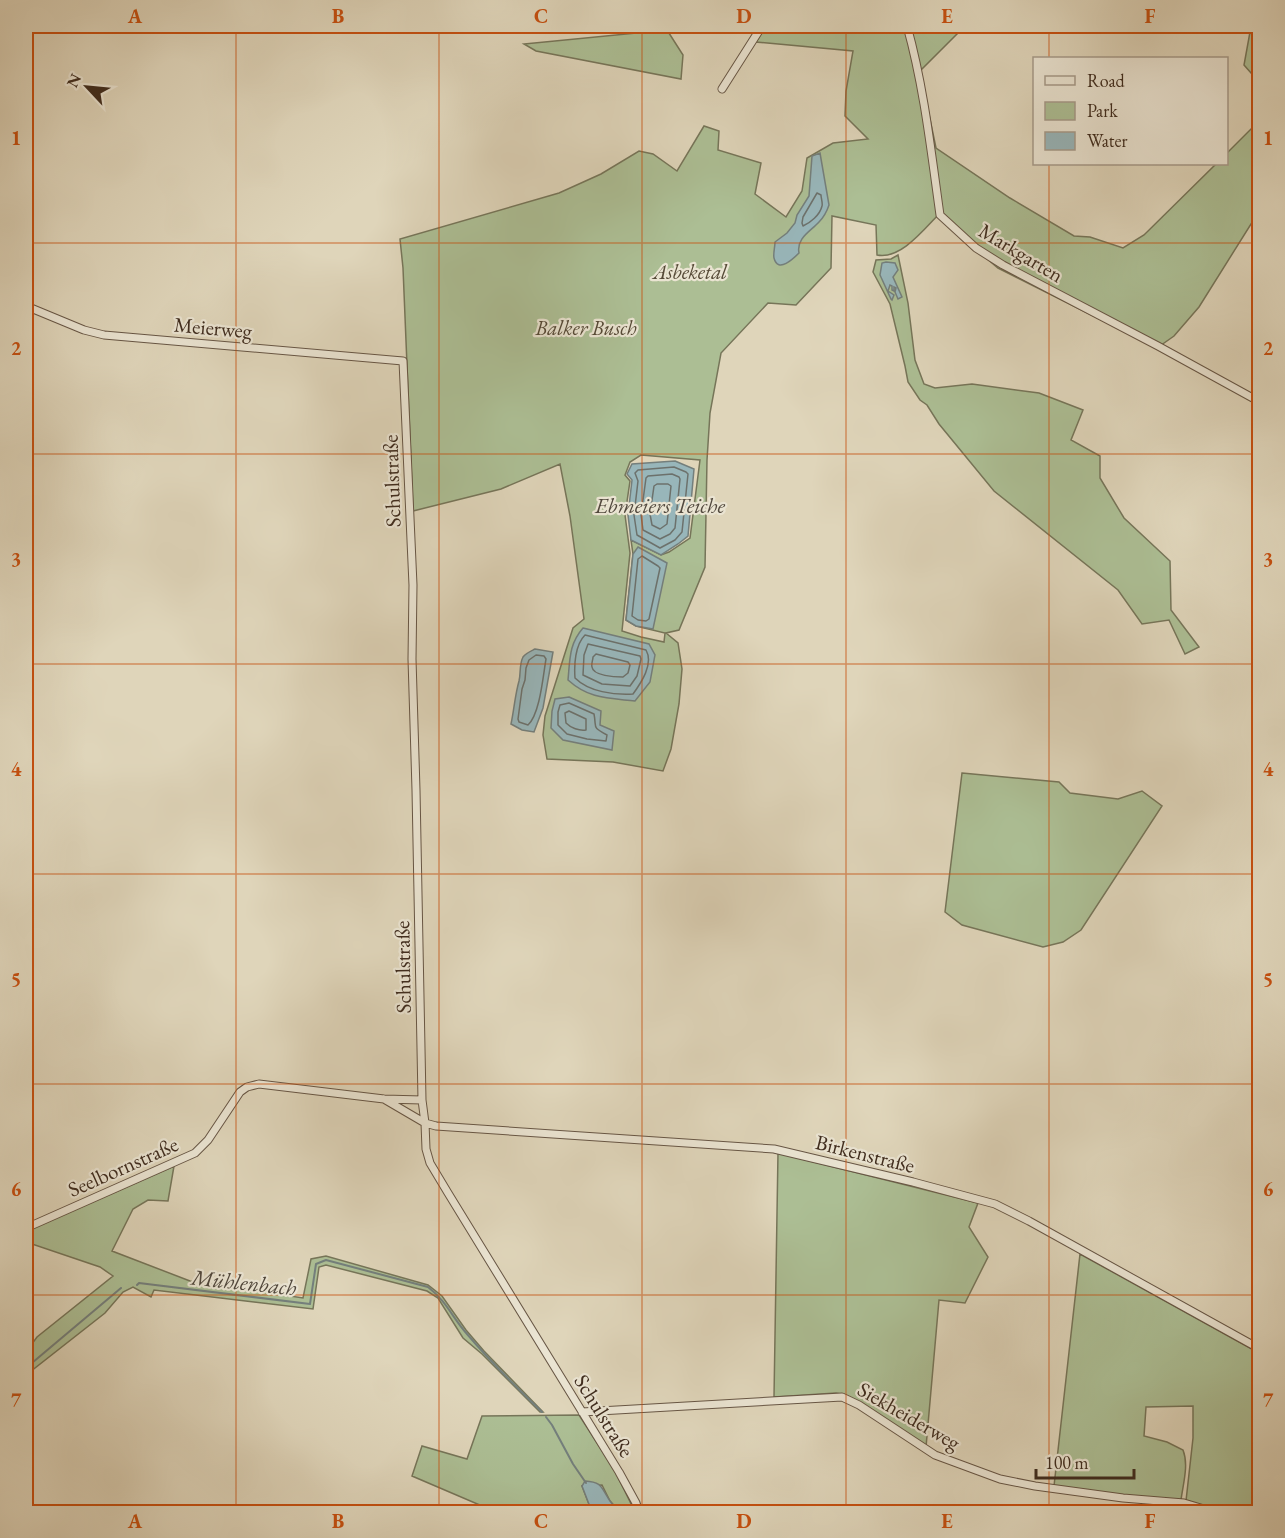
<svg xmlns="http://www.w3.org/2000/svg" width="1285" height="1538" font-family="'EB Garamond',serif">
<rect width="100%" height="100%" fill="#dfd5ba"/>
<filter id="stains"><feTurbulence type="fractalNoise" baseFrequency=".00333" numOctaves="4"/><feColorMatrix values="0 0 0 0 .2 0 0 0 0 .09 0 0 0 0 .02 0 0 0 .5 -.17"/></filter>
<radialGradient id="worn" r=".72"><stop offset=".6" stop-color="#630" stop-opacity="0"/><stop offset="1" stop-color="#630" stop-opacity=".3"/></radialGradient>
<path fill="#acbe94" stroke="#767559" stroke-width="1.5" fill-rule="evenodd" d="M766,26H965L920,71L936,148L1010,198L1074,236L1090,237L1123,248L1144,235L1216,164H1226L1227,153L1259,121V216H1256L1199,307L1174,336L1157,348L998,268L946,224L941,212C925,228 901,260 877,255L876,225L832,216L831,268L796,305L768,303L721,353L710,413L707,460L705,567L679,630L666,633L678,643L682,669L679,704L671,749L663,771L613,762L547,759L543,735L545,716L573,628L584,619L570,516L560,464L501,489L413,511L403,268L400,239L559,193L601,174L639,151L653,154L677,171L704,126L719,131L718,150L761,163L755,194L786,217L802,191L807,158L833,143L868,139L845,116L846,91L853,51L756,42ZM641,455L700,460L690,538L669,552L661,555L631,540L633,554L626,620L636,626L665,633L664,642L641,637L622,631L630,553L625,515L630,481L625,475L630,462Z
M1258,26H1260L1259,82L1244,65L1250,32Z
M667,30L683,55L681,79L536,51L524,44Z
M898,255L908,303L915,360L924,384L935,388L972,384L1039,393L1083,410L1071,440L1100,456V478L1124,518L1170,561L1171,610L1199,647L1185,654L1169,620L1142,624L1118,590L994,491L939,424L927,405L920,400L908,382L905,366L890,304L873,272L876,260L891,259Z
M962,773L1059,782L1070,793L1118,799L1142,791L1162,806L1081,930L1063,942L1043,947L962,925L945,912Z
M778,1153L978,1203L969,1227L988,1257L965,1303L939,1300L926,1447L846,1395L836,1393L774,1397Z
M174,1166L168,1201L148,1200L133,1209L112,1251L190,1281L303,1298L311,1259L326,1256L428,1285L442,1296L466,1330L484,1351L543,1412H540L482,1354L463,1338L438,1298L427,1291L326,1265L319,1267L313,1309L154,1290L151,1297L133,1287L123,1292L105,1313L30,1372L26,1379V1352L37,1337L113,1276L100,1267L26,1242V1231Z
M1080,1254L1259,1353V1495L1247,1512H1222L1186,1501L1193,1438V1406L1146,1407L1144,1436L1167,1442L1183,1450C1189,1465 1183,1484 1181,1500L1122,1496L1054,1486Z
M579,1415L614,1469L635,1512H620L610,1501L602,1485L582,1486L592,1512H496L412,1476L422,1446L467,1459L482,1416Z"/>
<path fill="#98b6ba" stroke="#747f7c" stroke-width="1.5" d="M820,153L829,205C827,211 824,217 819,222C811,231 796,238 799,253C794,258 778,274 774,258C773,254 775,247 775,242L787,233L795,223L797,215L809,196L812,156Z
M886,262L895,263L898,270L893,277L902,297L898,299L895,292L896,288L894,287V291L892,290V286L890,285L888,291L894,295L892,300L891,299L880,275L882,263Z
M675,461L694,469L688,536L678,544L661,555L631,540L628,515L632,480L627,474L632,464Z
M638,547L667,563L653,629L636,626L626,620L633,554Z
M583,628L649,644L655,655L650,682L635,701C608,698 589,699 568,680C570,659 569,644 583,628Z
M535,649L553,652L543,708L534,732L522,730L511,724C514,710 515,695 519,681C521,673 519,665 523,657C526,653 531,651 535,649Z
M569,697L601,711L600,725L614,731L612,750L563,740L551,728L552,711L555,699Z
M585,1481C603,1482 601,1488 610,1501C613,1505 617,1509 620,1512H592L582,1486Z"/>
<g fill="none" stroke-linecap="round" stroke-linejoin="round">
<path stroke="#6c716c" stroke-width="1.5" d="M817,193L821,195C821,198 823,204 822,206C820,215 810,223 803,226L802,223L803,217Z
M674,467L686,472L688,474L682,532L675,540L660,548L637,535L634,515L638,481L635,473L638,470Z
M672,474L679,477L680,479L675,528L670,534L660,539L643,530L641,515L646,478L648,476Z
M657,484H668L671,486L667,524L660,529L652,525L650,514L654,486Z
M642,556L658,566L660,568L649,619L646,621L638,620L632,616L638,559Z
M585,635L646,650C654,664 641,683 633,694C614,695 589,692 575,678C574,665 575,645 585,635Z
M588,644L640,656L641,659L637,676L630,686L602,684L583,675L584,655Z
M596,654L628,662L630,665L628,673L623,677C615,677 593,676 592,667C591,664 593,660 593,657Z
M536,655L544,656L546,659C543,676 540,714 528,725L519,722L518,719L522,689L525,680L526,668L529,660Z
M569,703L594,714C597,729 591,726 607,735L606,741L587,739L567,734L558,725V712L560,705Z
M569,711L586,719V730C579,731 571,728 566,723L565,713Z"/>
<path stroke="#747f7c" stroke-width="2" d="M137,1285L139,1283L310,1304L316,1264L326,1260L428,1287C447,1302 452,1317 467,1334C490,1361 516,1387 542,1412
M26,1368L121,1288
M546,1417L552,1425L573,1464L586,1483"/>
<defs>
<path id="minor" d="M907,26C924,87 931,151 940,215L976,248L1003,265L1158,346L1260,402
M722,89L762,26
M26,306L84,330L104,335L403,361L413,585L412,659L416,790L422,1100L425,1123L426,1149L430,1163L448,1193L619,1472L636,1503L639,1512
M384,1099L425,1123L436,1126L774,1149L913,1182L995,1204L1029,1221L1260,1349
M26,1228L195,1153L208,1140L240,1092L247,1087L259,1084L384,1099L422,1100
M582,1412L842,1397L859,1405L935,1455L1000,1479L1035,1486L1123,1498L1184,1503L1214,1512
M1253,1512L1260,1503"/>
</defs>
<use href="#minor" stroke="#675645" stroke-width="9"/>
<use href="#minor" stroke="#eae4d2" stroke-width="7"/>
</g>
<path fill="none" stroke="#c65010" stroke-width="1.5" stroke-opacity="0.55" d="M236,26V1512M439,26V1512M642,26V1512M846,26V1512M1049,26V58M1049,164V1512M26,243H1260M26,454H1260M26,664H1260M26,874H1260M26,1084H1260M26,1295H1260"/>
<g text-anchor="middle" stroke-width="4.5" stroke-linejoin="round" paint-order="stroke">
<g font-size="21" fill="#3f2c1e" stroke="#eae4d2">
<text transform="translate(1021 253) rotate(31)" y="7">Markgarten</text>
<text transform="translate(213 328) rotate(5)" y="7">Meierweg</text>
<text transform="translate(392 481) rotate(-92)" y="7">Schulstraße</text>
<text transform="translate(403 967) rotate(-91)" y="7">Schulstraße</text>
<text transform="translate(865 1154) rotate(14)" y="7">Birkenstraße</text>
<text transform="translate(123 1167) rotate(-24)" y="7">Seelbornstraße</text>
<text transform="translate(604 1416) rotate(58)" y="7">Schulstraße</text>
<text transform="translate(909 1416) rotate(30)" y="7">Siekheiderweg</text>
</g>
<g font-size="21" font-style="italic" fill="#554936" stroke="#eae4d2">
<text x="690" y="279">Asbeketal</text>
<text x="586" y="335">Balker Busch</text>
</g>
<g font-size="22" font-style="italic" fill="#51483d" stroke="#eae4d2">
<text x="660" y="513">Ebmeiers Teiche</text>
<text transform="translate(244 1282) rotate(6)" y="8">Mühlenbach</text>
</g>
</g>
<rect width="1285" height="1538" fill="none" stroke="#dfd5ba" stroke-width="66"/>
<rect x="1033" y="57" width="195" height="108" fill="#eae4d2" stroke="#a69a8a" stroke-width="1.5"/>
<rect x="1045" y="76" width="30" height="9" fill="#eae4d2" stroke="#a69a8a" stroke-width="1.5"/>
<text x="1087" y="87" font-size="18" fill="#3f2c1e">Road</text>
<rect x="1045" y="102" width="30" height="18" fill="#acbe94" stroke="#a69a8a" stroke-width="1.5"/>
<text x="1087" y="117" font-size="18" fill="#3f2c1e">Park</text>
<rect x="1045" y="132" width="30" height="18" fill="#98b6ba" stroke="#a69a8a" stroke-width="1.5"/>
<text x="1087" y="147" font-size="18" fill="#3f2c1e">Water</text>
<g transform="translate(87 87) rotate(296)" stroke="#eae4d2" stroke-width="4.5" paint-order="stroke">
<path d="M0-4.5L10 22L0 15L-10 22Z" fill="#3f2c1e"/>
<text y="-9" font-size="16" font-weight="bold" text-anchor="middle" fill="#3f2c1e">N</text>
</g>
<path d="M1036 1469v9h98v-9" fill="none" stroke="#3f2c1e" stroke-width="3"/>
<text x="1045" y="1469" font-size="18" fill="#3f2c1e" stroke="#eae4d2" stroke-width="4.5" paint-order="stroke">100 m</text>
<rect x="33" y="33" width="1219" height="1472" fill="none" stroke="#c65010" stroke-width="2"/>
<g font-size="20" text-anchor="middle" font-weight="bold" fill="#c65010">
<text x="135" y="23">A</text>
<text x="338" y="23">B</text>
<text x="541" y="23">C</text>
<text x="744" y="23">D</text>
<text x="947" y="23">E</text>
<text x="1150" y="23">F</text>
<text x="16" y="145">1</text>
<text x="1268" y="145">1</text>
<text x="16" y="355">2</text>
<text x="1268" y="355">2</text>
<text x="16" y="566">3</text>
<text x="1268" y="566">3</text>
<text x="16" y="776">4</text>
<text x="1268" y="776">4</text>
<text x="16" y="986">5</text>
<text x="1268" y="986">5</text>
<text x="16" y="1196">6</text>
<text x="1268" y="1196">6</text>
<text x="16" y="1407">7</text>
<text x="1268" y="1407">7</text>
<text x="135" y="1528">A</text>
<text x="338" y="1528">B</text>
<text x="541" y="1528">C</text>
<text x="744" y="1528">D</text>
<text x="947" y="1528">E</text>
<text x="1150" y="1528">F</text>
</g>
<rect width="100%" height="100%" filter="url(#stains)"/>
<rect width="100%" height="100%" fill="url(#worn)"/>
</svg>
